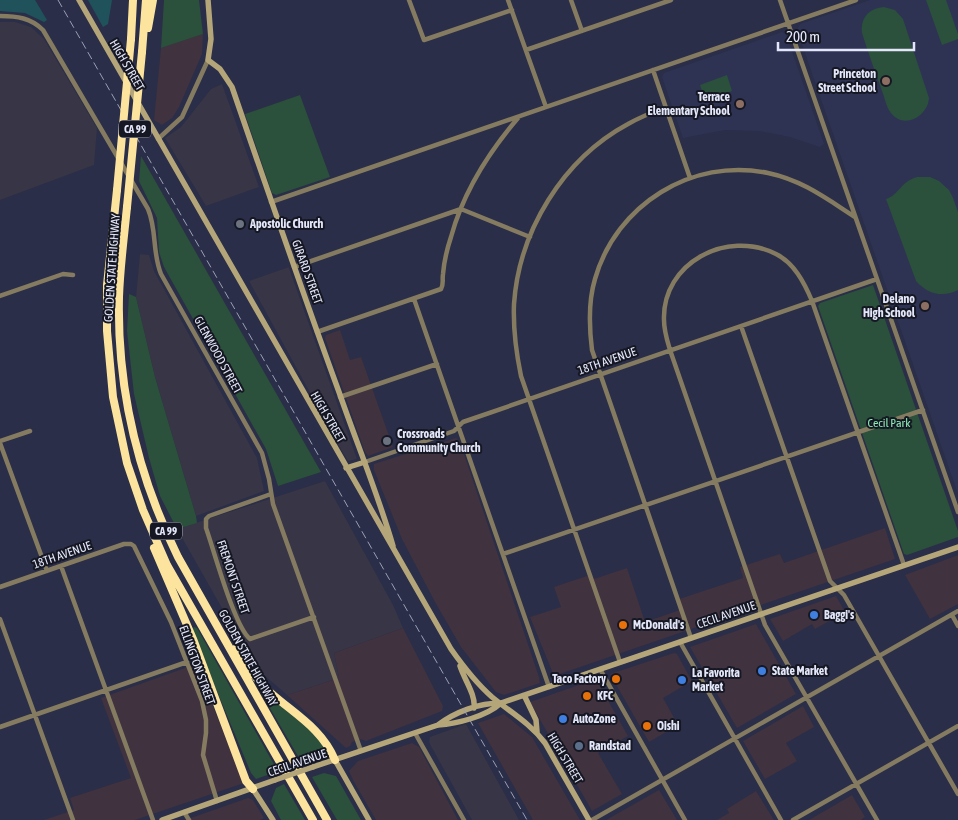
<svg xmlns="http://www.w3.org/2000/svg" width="958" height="820" font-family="'Asap Condensed',sans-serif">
<rect width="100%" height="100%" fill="#2a2e48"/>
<path fill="#40323f" d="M203,34L202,54L179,107L172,118L162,125L154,120L161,48Z
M340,330L350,360L361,357L393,447L368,456L365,452L325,338L326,335Z
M456,438L460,442L539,677L540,683L504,695L496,692L461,647L435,602L402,539L374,470V464Z
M885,528L895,559L551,677L552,671L530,617L561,607L554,587L590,575L591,580L627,568L645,622L680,610L676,600L743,578L740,567L780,554L784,563Z
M958,555V604L930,619L905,575Z
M836,596L845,612L815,629L812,624L783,641L770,619Z
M756,624L796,694L737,728L690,647Z
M403,628L443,706L442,711L366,741L361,739L352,742L350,746L346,748L287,695L339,678L334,653Z
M674,653L677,654L692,681L663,698L678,725L649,742L610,674Z
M195,662L244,783L135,820H44L74,810L70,798L131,778L101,698L185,668Z
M596,679L628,736L598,753L622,794L592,811L530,702Z
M803,706L814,727L786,743L797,761L765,779L743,741Z
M504,714L532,737L580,820H533L478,723Z
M412,743L419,747L458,820H376L353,780L349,771L358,761Z
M659,790L677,820H606L629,807Z
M756,791L774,820H717L729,813L727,809Z
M852,795L865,817L861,820H809Z
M248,798L253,800L264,818L260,820H185Z"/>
<path fill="#373546" d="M0,22H15L31,27L44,39L97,128L94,165L0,200Z
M222,84L259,187L206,206L165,138L181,127L211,89Z
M140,254L149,255L154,271L257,458L264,491L196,516L155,377L136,297Z
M289,267V268L357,459L348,461L343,453L249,281Z
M325,481L393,605L403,628L334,653L339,678L287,695L256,668L177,529Z
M466,724L519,820H472L432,748L429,742L430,737Z"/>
<path fill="#2e3354" d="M870,0H958V494L797,30L800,24Z
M782,32L786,34L824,144L820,147L790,137L759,131L725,130L683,138L662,77L664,73Z"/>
<path fill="#2b503b" d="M164,0H199L203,34L161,48Z
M926,0H946L958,34V39L942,45Z
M884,7L895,10L903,19L929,98C928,116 904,130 891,113C886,107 885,98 882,91C875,72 868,52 862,33C860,18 869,8 884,7Z
M727,75L732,91L705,100L700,85Z
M300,95L330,177L276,195L272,193L245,114Z
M141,156L321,472L278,486L266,449L164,267L159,252L157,218L139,181Z
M917,177H930L939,181L949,190L953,198L958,212V290C943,298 927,294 916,281L886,199C899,195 900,182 917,177Z
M873,285L958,531V537L907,555L904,554L818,306L820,303Z
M129,294L136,297L155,377L196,516L197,523L177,529L160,496L149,458L134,394L127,331Z
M194,627L197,628L276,768V772L256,779L251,773L192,631Z
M253,679C276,698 316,725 327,752L326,755L302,763Z
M324,773L336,776L361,820H337L312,777Z
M284,784L305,820H281L271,801L276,788Z"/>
<path fill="#1f525a" d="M0,0H35L47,20L44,22L25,13L0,11Z
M88,0H112L108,24L103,27Z"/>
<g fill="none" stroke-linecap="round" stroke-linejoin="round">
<path stroke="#857b60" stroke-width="4.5" d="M409,0L424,40L512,10
M508,0L546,107
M571,0L582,31
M780,0L958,512
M0,16C17,16 31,18 43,30L148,209C157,230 152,252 161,274L262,453L269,479L273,504L361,751
M526,50L671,0
M653,70L690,178
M158,139L182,117L208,60
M271,202L856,0
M294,267L461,209L530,237
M0,296L63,274L73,275
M414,299L549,687
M741,326L830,581L844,595L958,794
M317,332L441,289C444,284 442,280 443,274C444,262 447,249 451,237C463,193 489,152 518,118
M340,397L437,364
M0,441L30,431
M0,443L47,571
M365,462L454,431L463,422L877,279
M271,494L209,516L206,519V528C214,550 234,626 250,639L314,617
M503,554L923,410
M61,566L153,820
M0,587L124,544H131L134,546L171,622L202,701L206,720V733L203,755L217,801
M952,615L958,626
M0,619L73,820
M691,638L592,350C589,326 588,302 595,279C616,205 692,157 768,173C802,180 827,199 855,217
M680,642L781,820
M620,662L521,376C516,352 513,329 514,304C519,231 563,159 628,124C640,117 653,112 666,107
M600,669L685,820
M0,727L187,662
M415,733L464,820
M184,812L189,820
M592,820L958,611
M793,820L958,726
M877,820L765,625L670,350C667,340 664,331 664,320C662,263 727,229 776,254C794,263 804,282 812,301L904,565"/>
<path stroke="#b5a67a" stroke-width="5.5" d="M79,0L451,649C463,666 476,683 492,697C510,712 530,723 545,743L589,820
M208,0L211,39L208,60L220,69L232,87C267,189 302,291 339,392C357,444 378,494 393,546
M346,468L365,462
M460,666C464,679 476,695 474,708
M524,695L536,720L537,732
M438,725C455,712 479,703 501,703L958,547
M335,760L369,820
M313,767L438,725C457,724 487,716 501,703
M253,789L273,820
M162,820L275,780"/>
<path stroke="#fce49e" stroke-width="8" d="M148,28L153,0
M131,39L133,0
M142,52L146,0
M117,190L107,285V331L113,397L127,463L143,510L167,565L313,820
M127,207C124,237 120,267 119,297C117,388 138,476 178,557L327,820
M154,548L193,639L246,781L253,789
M235,649C246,665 257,681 272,694C296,715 322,729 335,760"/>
<path stroke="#9ca0b5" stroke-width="1" stroke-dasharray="8 4" stroke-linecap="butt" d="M58,0L527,820"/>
<path stroke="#b5a67a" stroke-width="5.5" d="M275,780L313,767"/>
<path stroke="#fce49e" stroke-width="8" d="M117,190L131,39
M127,207L142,52"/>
</g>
<g fill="#8d6e63" stroke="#151723" stroke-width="2">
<circle cx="886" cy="81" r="5"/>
<circle cx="740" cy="104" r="5"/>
<circle cx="925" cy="306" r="5"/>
</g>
<g fill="#6b7280" stroke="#151723" stroke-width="2">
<circle cx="240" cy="224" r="5"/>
<circle cx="387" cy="441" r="5"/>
</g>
<g fill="#3f7fe0" stroke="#151723" stroke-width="2">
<circle cx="814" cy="615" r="5"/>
<circle cx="762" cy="671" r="5"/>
<circle cx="682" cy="680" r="5"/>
<circle cx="563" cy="719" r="5"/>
</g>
<g fill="#e8710a" stroke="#151723" stroke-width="2">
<circle cx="623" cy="625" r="5"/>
<circle cx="616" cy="679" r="5"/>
<circle cx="587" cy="696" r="5"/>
<circle cx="647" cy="726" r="5"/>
</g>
<circle fill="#5c6f8a" stroke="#151723" stroke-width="2" cx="579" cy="746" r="5"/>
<g text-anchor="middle" stroke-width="4" stroke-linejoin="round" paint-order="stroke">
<g fill="#151723" stroke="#a6a9b9" stroke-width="1">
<rect x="119" y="120.5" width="32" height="17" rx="4"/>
<rect x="150" y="522.5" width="32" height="17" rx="4"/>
</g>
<g font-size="11" font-weight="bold" fill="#e4e7f9">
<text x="135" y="133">CA 99</text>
<text x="166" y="535">CA 99</text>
</g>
<g font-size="12" fill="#e4e7f9" stroke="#151723">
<text transform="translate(127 65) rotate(60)" y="4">HIGH STREET</text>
<text transform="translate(112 268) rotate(-86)" y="4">GOLDEN STATE HIGHWAY</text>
<text transform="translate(307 272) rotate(70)" y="4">GIRARD STREET</text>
<text transform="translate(218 355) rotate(61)" y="4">GLENWOOD STREET</text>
<text transform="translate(607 361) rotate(-19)" y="4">18TH AVENUE</text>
<text transform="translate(328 417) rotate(60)" y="4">HIGH STREET</text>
<text transform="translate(62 555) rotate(-19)" y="4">18TH AVENUE</text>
<text transform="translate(233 577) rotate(71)" y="4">FREMONT STREET</text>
<text transform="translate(726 615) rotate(-19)" y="4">CECIL AVENUE</text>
<text transform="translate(248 658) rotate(61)" y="4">GOLDEN STATE HIGHWAY</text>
<text transform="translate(197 665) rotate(70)" y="4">ELLINGTON STREET</text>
<text transform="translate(565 758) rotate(59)" y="4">HIGH STREET</text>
<text transform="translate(297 763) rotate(-19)" y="4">CECIL AVENUE</text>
</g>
<g font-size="12" font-weight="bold" fill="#e4e7f9" stroke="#151723" text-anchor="start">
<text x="876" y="78" text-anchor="end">Princeton<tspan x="876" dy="14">Street School</tspan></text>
<text x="730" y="101" text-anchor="end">Terrace<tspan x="730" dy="14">Elementary School</tspan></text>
<text x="250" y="228">Apostolic Church</text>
<text x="915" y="303" text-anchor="end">Delano<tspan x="915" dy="14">High School</tspan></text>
<text x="397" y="438">Crossroads<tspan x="397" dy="14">Community Church</tspan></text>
<text x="824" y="619">Baggi's</text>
<text x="633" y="629">McDonald's</text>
<text x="772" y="675">State Market</text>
<text x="692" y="677">La Favorita<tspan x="692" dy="14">Market</tspan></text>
<text x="606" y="683" text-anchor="end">Taco Factory</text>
<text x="597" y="700">KFC</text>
<text x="573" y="723">AutoZone</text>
<text x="657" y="730">Oishi</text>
<text x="589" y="750">Randstad</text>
</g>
<g font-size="12" fill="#8bedb5" stroke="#151723">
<text x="889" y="427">Cecil Park</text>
</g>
</g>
<path d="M778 42v8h136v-8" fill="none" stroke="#e4e7f9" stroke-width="2.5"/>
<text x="786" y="42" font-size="15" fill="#e4e7f9" stroke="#151723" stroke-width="4" paint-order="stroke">200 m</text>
</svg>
